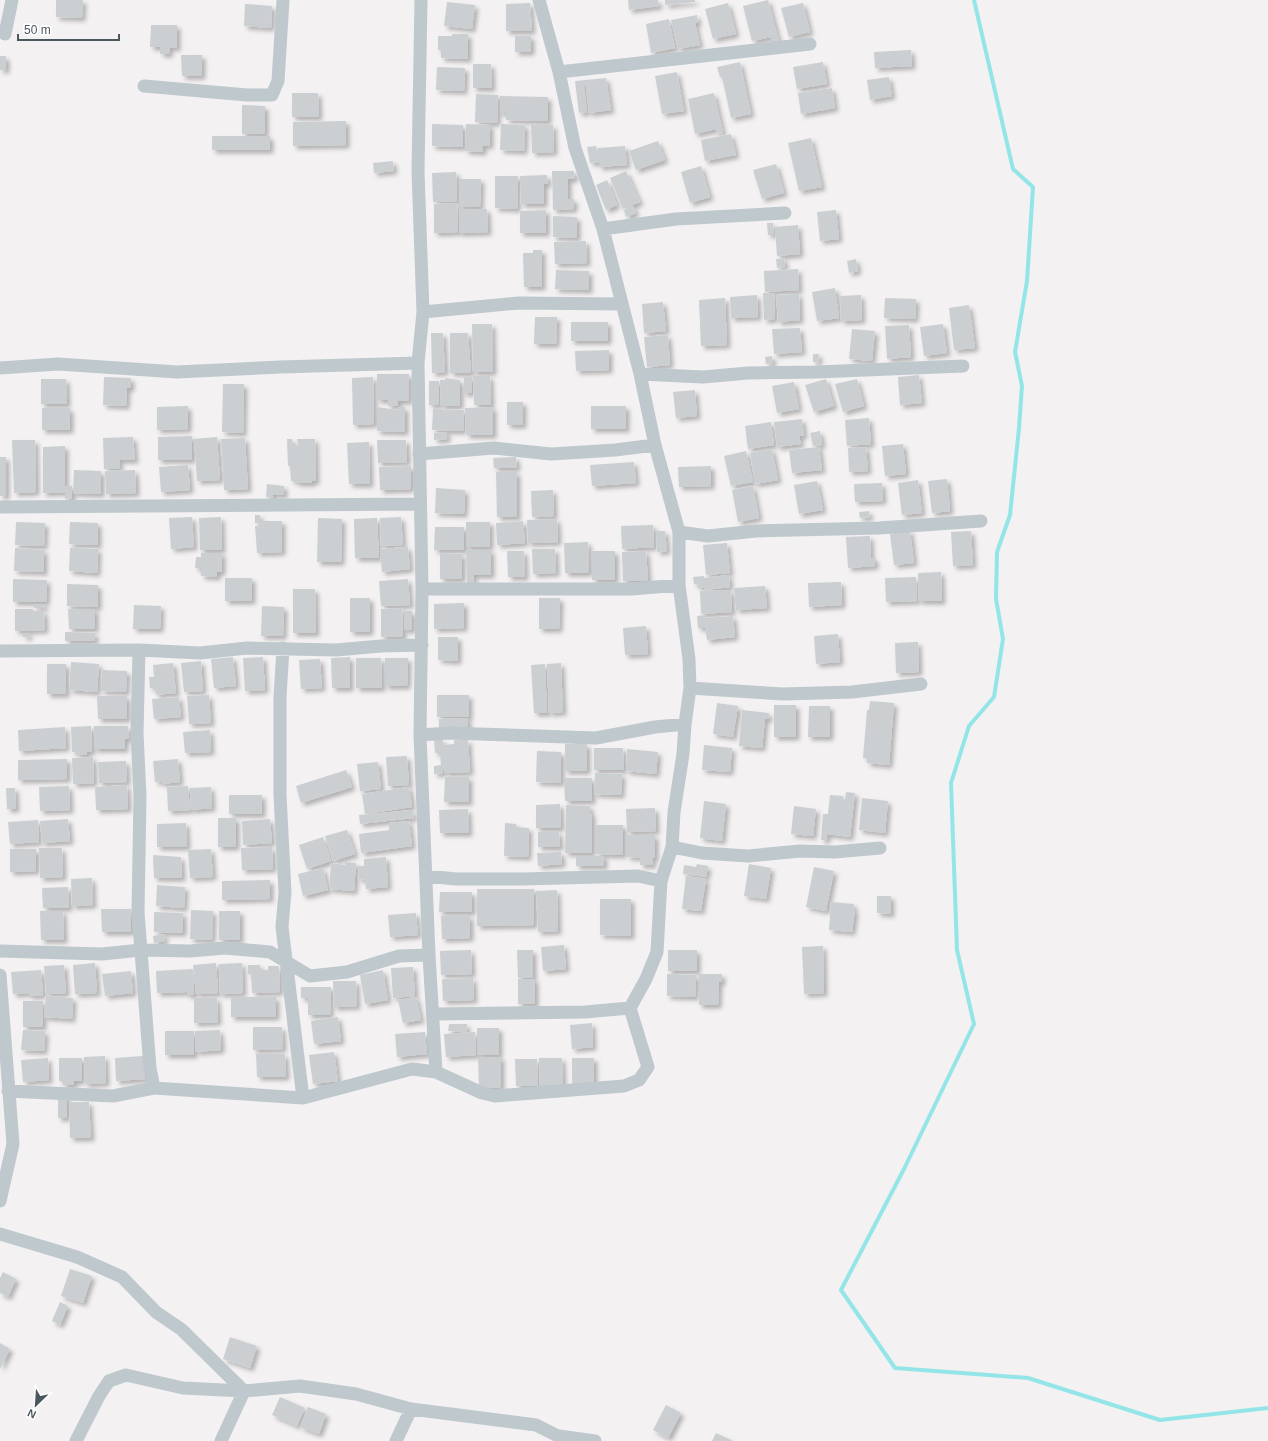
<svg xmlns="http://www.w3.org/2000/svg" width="1268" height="1441" font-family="Helvetica,sans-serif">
<defs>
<filter id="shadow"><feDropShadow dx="3.5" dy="3.5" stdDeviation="2" flood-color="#0004"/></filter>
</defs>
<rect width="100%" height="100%" fill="#f3f1f2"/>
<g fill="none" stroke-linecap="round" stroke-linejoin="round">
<path stroke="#94e5e7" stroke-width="4" d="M974,0L1013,169L1033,187L1027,281L1015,352L1022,386L1019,428L1010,515L997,552L996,599L1003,639L994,697L969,726L951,783L957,950L974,1024L904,1169L841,1290L895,1368L1028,1378L1160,1420L1268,1408"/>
</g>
<path fill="#cbcfd2" filter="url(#shadow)" d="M56,0H83L82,18L56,17Z
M628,0H658L659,6L629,10Z
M665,0H695V2L665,5Z
M768,0L779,42L773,43L771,37L752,41L743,6Z
M447,2L475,5L472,29L444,26Z
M530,3L532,31H506V4Z
M728,3L736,34L713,39L705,9Z
M803,3L810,32L789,37L781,8Z
M245,4L272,6L271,28L244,26Z
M697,15L698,23H695L700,45L678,49L671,20Z
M669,19L675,48L651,53L646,24Z
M151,25H177V48L170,47L169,54H160V47H150Z
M452,34H468V59L441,58V50H438V36H452Z
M515,36H531V52H515Z
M911,50L912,66L875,68L874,52Z
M181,55H202V76H182Z
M0,56H6V70H0Z
M740,62L751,114L731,118L722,77H720L717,67Z
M823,62L827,84L797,89L793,67Z
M473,64H491L492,88H473Z
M437,67L465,68L464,91L436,90Z
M677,72L684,111L662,114L655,76Z
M889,77L892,96L870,100L867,80Z
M606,78L611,110L589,113L586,86H584L587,112L579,113L575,81Z
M832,88L835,108L801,114L798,93Z
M292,93H318L319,117H292Z
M714,93L723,133L717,134L716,129L695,134L688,99Z
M476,94L498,95L497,123L475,122Z
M500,96L548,97V121L506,120V113H500Z
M242,105L265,106V134H242Z
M346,121V145L293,146V122Z
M432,124L463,125V147L432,146Z
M466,124L490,125V146L483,145V152L465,151Z
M501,124L525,125L524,151L500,150Z
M531,125H553L554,152L532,153Z
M731,134L736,155L705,161L701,140Z
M212,136H270V150H212Z
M811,138L822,187L799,191L788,143Z
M658,141L665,160L636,170L629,151Z
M596,146L598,158V148L625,146L627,165L599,167V162L590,163L587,147Z
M393,161L394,171L374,173L373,163Z
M776,164L784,193L762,199L753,170Z
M701,166L710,197L690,203L681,172Z
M552,171H574L575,179H568V199H574V209L553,210Z
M626,171L640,202L623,209L610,178Z
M456,172L457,201L433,202L432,173Z
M547,175L548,184H544V204H521L520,176Z
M495,176H518L517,209L495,208Z
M459,179H481L480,207H459Z
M607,180L617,205L606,210L596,185Z
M457,203L458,232L434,233V204Z
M633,206L636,213L626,217L624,210Z
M459,209H487L488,232L459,233Z
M546,210V233H520V211Z
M836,210L839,239L820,241L817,212Z
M553,216L577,217V238L553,237Z
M767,223H773L774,235H768Z
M798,225L800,254L777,256L775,227Z
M586,241L587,263L555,264L554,242Z
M533,250H542V287H524L523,253H533Z
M784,258L785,267L777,268L776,259Z
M856,259L858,271L849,273L847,261Z
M798,269L799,290L765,292L764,271Z
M556,270L589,271V290L555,289Z
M835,288L839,318L817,321L812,292Z
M763,293H774L775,319L764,320Z
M796,294H799L800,320L778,322L776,295Z
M757,295L758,317L731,318L730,297Z
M861,295L862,320L841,321L840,296Z
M725,298L727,345L701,346L699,300Z
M885,298L916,299L915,319L884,318Z
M663,302L666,331L644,333L642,304Z
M969,305L975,348L954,350L949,308Z
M535,317H557L556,344H534Z
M571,322H608V341H571Z
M472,324H492L493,372H473Z
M943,324L947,353L924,356L920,327Z
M909,325L911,357L887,359L885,326Z
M800,328L802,352L774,354L772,329Z
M852,329L875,331L872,361L849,359Z
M431,333H443L445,372L432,373Z
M450,333H468L471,373H450Z
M668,335L670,365L647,367L644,337Z
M609,350V370L576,371L575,351Z
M813,354H819L818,363L813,362Z
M772,356L773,363L766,364L765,357Z
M377,374H409V401H398V406H388V400H377Z
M919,375L922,403L900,405L898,377Z
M473,376H490L491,405H474Z
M104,377L131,378V388H127L126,406L103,405Z
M373,377L374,424L353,425L352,378Z
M464,377H472V393H463Z
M445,378L460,380V406H441L440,380H445Z
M41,379H66L67,404H41Z
M826,379L834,406L814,412L805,385Z
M857,379L864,406L843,412L835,384Z
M429,381H439V405H429Z
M794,382L799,409L777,413L772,386Z
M223,384H244L243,433L222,432Z
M695,390L697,416L676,418L673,392Z
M507,402H523V425H507Z
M188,406V429L157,430V407Z
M591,406H626V429H591Z
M377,407L398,410V407H405V432L377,431Z
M493,407V435H466L465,408Z
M42,408H70V430H42Z
M433,409L464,410L463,431L432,430Z
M869,418L871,444L847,446L845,420Z
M802,419L804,436H799L801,444L777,447L774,422Z
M771,422L774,445L748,449L745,426Z
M820,431L822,445L813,446L810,433Z
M447,432V439L434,440V433Z
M192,436V460H158V437Z
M133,437L135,460H119L120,469H104L103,438Z
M217,437L220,480L197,481L194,439Z
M245,438L248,489L224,490L221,439Z
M287,439H292L293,445H298L297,439H315L316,481H312V483H297L296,481H291L290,466H288Z
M12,440H35L36,492L14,493Z
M377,440H406L407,462L378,463Z
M369,442L370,484H349L347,443Z
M903,444L906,474L885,476L882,446Z
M65,446V486H72V499H65V492L43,493V447Z
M819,447L822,470L792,473L789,450Z
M866,447L868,471L849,472L848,448Z
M772,449L778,480L755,484L750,453Z
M746,451L753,482L731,486L724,456Z
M0,457H6V496H0Z
M516,457L517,468H494L493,458Z
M634,462L636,483L592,486L590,465Z
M188,465L190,490L161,492L159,467Z
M411,466V489L380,490L379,467Z
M711,466V486L679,487L678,467Z
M74,470L101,471V494L73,493Z
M135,470L136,493L106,494L105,471Z
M496,472H517V517H497Z
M947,479L950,511L932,513L928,481Z
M918,480L922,513L902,515L898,483Z
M817,481L823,510L799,514L794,485Z
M882,483L883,501L855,502L854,484Z
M267,484L284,486V495L273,494L272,498L266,497Z
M753,486L759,518L738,522L732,490Z
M436,488L465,490L464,514L435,513Z
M553,490L554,516L532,517L531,491Z
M869,511L870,517L860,518L859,512Z
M255,515H260V521H282V552L257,553L255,526H259V523H255Z
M192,517L194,547L171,549L169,518Z
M221,517L222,550H200L199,518Z
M401,517L403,545L381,546L380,518Z
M318,518L342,519L341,562H317Z
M377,518L379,558H355L354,519Z
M557,519L558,542L528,543L527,520Z
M523,521L525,543L497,545L496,523Z
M16,522L45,523L44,546L15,545Z
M70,522L98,523V545L69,544Z
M466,522H490V547H466Z
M653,525L654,547L622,549L621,526Z
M435,527H464V550H434Z
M910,530L914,563L894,565L890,534Z
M656,531H665L667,551L657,552Z
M971,531L973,565L953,566L951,532Z
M870,536L871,558H875V566L848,568L846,537Z
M588,542L589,573H565L564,543Z
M727,543L730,573L706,575L703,545Z
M408,547L410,569L382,572L380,549Z
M15,548L44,550V572L14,571Z
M70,548L98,549L97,573L69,571Z
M532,549H555L556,573L533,574Z
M466,550H491V575H473L474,583H467Z
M507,551H524L525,577H508Z
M592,551H615V580H592Z
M646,551L648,581H623L622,552Z
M201,553H222V572H217V577L201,576V569L195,568L196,557H201Z
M440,553L462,554V579H440Z
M941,572L942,601H919L918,573Z
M729,575L730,587L705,590L704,588H698V584H694L693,577L704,576V578Z
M916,577L917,601L886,602L885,578Z
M225,578H252V601H225Z
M13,579L47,580L46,602H13Z
M408,579L410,605L381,606L379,581Z
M841,582L842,605L809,607L808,583Z
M67,584L98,585V607L67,606Z
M765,586L767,608L736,610L734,588Z
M293,589H315L316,633H293Z
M731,590L732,612L701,614L700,591Z
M350,598H370V632H350Z
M539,598H560L559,629H539Z
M464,603V628L434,629V604Z
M34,604H44L45,608H34Z
M134,605L161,606L160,629H133Z
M262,606L284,607L283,636H261Z
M402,608L403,637H381V609Z
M15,609H33V611H44L45,630L15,631Z
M68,609H95V629H69Z
M404,611H412V630H404Z
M705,615V618L733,616L735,637L707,640L705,628H698L697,616Z
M646,626L648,654L625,655L623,628Z
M65,632L95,633V641H65Z
M23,633H29V637H23Z
M838,634L840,662L816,664L814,636Z
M438,637H458V661L438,660Z
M918,642L919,672L896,673L895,643Z
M233,657L236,686L214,688L211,659Z
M263,657L265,690L245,691L243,658Z
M350,657V688H332L331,658Z
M356,658H381L382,688H356Z
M385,658H408L407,686H385Z
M320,659L322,688L301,689L299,660Z
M201,661L203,691L184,692L181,663Z
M71,662L99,664L97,692L69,690Z
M173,663L176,693L156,695L155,688H150L149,677H154L153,665Z
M561,663L563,712L549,713L547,664Z
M47,664H66V694H47Z
M545,664L547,713H534L531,665Z
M102,670L127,671L126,692L101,691Z
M209,695L211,723L189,724L187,696Z
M437,695H469V717H437Z
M97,696H127V719H98Z
M179,697L181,717L154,719L152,699Z
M870,701L894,703L889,765L867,763V758H863L867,710H869Z
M717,703L738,706L733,737L713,734Z
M774,705H796V737H774Z
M809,706H830V737H808Z
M742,710L769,713V719H765L762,748L739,746Z
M468,718V727H439V719Z
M91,726L92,752L87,751V755H77V752H72L71,727Z
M94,726H128L129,739H125V749H94Z
M65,727L66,748L19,751L18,730Z
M210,730L211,752L185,753L183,732Z
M434,740H443L444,745L454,744V740H468L470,772L445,773L444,766H443V773L434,774V766L441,765L440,753H435Z
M565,744H587V771H565Z
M704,745L732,748L730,772L702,770Z
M594,748H623L624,770H594Z
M627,749L658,752L656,774L626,771Z
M537,751L561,752V783L536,782Z
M407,756L409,785L388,786L386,757Z
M93,757L94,783L73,784L72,758Z
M67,759V779L18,780V760Z
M178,759L180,782L162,784V781L155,782L153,761Z
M126,761L127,782L99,783L98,762Z
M378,762L381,789L360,791L357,764Z
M346,770L352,787L301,803L296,786Z
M595,773L622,774L621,795L594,794Z
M445,777H469V802H444Z
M564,778H592V801H565Z
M127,785L128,809L96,810L95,787Z
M69,786L70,810L40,811L39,787Z
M188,786L190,810L168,811L167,787Z
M211,787L212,808L191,810L190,788Z
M409,787L412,807L365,814L362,794Z
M6,788H15L16,809H7Z
M846,792L855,793L850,837L827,834V840H821L823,814H828L830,795L843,796V799L845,800Z
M229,795H262V814H229Z
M862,798L888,801L885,833L859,830Z
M704,801L726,804L722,841L700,838Z
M560,804L561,828H536V805Z
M566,805L590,806V813H592V853H565Z
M794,806L816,809L813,836L791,834Z
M655,808L656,831L627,832L626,809Z
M468,809L469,833H440L439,810Z
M412,810L414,818L360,824L359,815Z
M218,818H236V847H218Z
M68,819L70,841L42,843L40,821Z
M270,819L272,843L243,845L242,821Z
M38,820L39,842L10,844L8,822Z
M409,821L412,846L361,853L359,834L389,830V823Z
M186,823L187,847H157V824Z
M505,823L516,824V827L529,828L528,857L504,856Z
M596,825H623V855L596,854Z
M347,830L355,854L333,861L325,836Z
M538,832H559L560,847H538Z
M627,835H655V858L627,857Z
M323,837L331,861L307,869L299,845Z
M272,847L273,869L242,870L241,848Z
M39,848H62L63,877L40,878Z
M10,849H36V871L10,872Z
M211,849L213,877L190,878L188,850Z
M561,852L562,864L538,866L537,853Z
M153,855L181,857L182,878H154Z
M576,856H604V866H576Z
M386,857L388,887L366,889L365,879L359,880L358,866H364V859Z
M652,858L653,865H640V859Z
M345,862L356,863L354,891L329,889L331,863L345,865Z
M697,864L708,866L706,877L683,874L684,865L696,867Z
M749,864L771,868L766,899L744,896Z
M814,867L834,871L826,911L806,907Z
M323,868L328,890L303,896L298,874Z
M686,876L706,879L701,911L682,909Z
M92,878L93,905L72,906L71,879Z
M270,880V899L222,900V881Z
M157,885L185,887L184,908L156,906Z
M68,887L69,908H43L42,888Z
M477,889H534V925L477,926Z
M557,890L558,931L538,932L536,891Z
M440,892H472V912H439Z
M877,896H891V914L877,913Z
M600,899H631V936L600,935Z
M831,902L854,904L853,910H855L852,932L829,930Z
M101,909H131V932H102Z
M191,910L213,911L212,940L190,939Z
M40,911H63L64,940H41Z
M219,911H240V940H219Z
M154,912L183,913V933L154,932Z
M416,913L418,935L390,937L388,915Z
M441,916H470V938L442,939Z
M164,934L165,941L154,943L153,936Z
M564,945L566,969L543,971L541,947Z
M823,946L824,993L804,994L802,947Z
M471,950L472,974L441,975L440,951Z
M517,950H533V978H518Z
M668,950H697V971H668Z
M95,963L97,993L75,994L73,965Z
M216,963L218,993L196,994L193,965Z
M242,963L243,993L220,994L219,964Z
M64,965L66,993L46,994L44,966Z
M248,965H260V970H268V966H279L280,992L252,993L251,974H248Z
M413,967L415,996L393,998L391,968Z
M193,969L194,995H187V992L157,993L156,971Z
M41,970L43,995L29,996V993L13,994L11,972Z
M383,970L388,1000L365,1004L360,975Z
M131,971L133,993L105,996L102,974Z
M667,974L696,975L695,997L667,996Z
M699,974H722V982H719L718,1005H699Z
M473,978L474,1000L443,1001L442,979Z
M518,979H535V1004H518Z
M333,981H356L357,1006L334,1007Z
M301,987H331L330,1015H308V998H301Z
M46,996L73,998L72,1019L44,1017Z
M231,997H276V1017H231Z
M416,997L421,1020L403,1023L398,1000Z
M194,998H217L218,1022L194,1023Z
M23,1001H43V1027H23Z
M338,1017L341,1041L314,1044L311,1021Z
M592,1023L593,1047L572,1049L570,1025Z
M449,1024H467L466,1032L448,1031Z
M253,1027H282L283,1049L253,1050Z
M477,1028H499V1055H477Z
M23,1030L45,1031L44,1051L21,1050Z
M220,1030L221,1050L196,1052L195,1031Z
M165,1031H194V1055H165Z
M425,1032L427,1054L397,1057L395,1034Z
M475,1032L476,1055L446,1057L444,1034Z
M334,1052L338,1081L313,1084L309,1055Z
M256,1054H285L286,1077H257Z
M105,1056L106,1083L85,1084L84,1057Z
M143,1056L145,1079L116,1081L115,1058Z
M478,1057H501V1087L479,1088Z
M48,1058L49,1080L23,1082L21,1060Z
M59,1058H82V1081H74V1085H63V1081H59Z
M539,1058H562L563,1086L540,1087Z
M572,1058H594V1086H572Z
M515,1059H537L538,1086H516Z
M58,1095H67V1118H58Z
M69,1102H89L91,1138H70Z
M70,1269L92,1276L83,1303L61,1296Z
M3,1272L16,1279L8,1297L0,1293V1278Z
M60,1302L68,1306L60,1325L52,1321Z
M230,1337L257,1346L250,1368L223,1359Z
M0,1343L10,1349L0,1369Z
M280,1397L305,1408L297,1426L272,1415Z
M666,1405L681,1413L668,1438L653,1430Z
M308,1407L326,1414L319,1434L300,1427Z
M716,1433L733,1441H712Z"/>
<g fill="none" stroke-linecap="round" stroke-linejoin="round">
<path stroke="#bec8cd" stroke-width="13" d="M421,0L418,171L423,312L418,363L422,589L420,735L429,955L436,1072
M5,34L12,0
M559,72L810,44
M144,86L247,95H272L278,81L283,0
M603,229L676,219L785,213
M423,312L519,303L621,304
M0,368L58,364L177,372L280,367L418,363
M640,374L703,377L748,373L817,372L963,366
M419,454L494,448L551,454L615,450L655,445
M0,507L420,504
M679,532L708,536L756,531L879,528L981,521
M422,589H632L679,585
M283,648L280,697V795L285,892L282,927L303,1098
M139,650L137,733L140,796L138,912L150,1068L154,1088
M0,651L139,650L200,653L247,648L336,650L381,646L422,645
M690,688L783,694L852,692L921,684
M420,735L449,733L596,738L655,727L685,724
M672,847L702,853L748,856L800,851L835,852L880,848
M426,876L456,879H523L638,876L661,881
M0,951L102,954L141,950L190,951L225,948L270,952L310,976L347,972L399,956L429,955
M0,975L13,1144L0,1201
M434,1014L585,1012L630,1008
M8,1091L113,1096L154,1088L303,1098L412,1069L436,1072L482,1093L495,1096L624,1086L639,1080L648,1067L630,1008L646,979L657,952L661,881L672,847L674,812L683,754L685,724L690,688L689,659L679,585V532L655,445L640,374L603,229L575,148L559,72L539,0
M0,1234L77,1257L122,1277L156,1312L181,1329L244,1391L300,1386L356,1394L411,1409L536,1425L568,1441
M559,1436L595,1441
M76,1441L99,1396L109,1381L126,1375L183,1388L244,1391L221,1441
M396,1441L411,1409"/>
</g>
<g transform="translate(36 1405) rotate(205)" stroke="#ffffff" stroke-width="3" paint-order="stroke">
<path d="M0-3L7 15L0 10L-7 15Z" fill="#4a585d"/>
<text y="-6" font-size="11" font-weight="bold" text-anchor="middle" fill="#4a585d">N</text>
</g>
<path d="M18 34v6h101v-6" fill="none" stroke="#4a585d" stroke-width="2"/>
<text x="24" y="34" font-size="12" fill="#4a585d" stroke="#ffffff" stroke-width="3" paint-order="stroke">50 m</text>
</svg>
